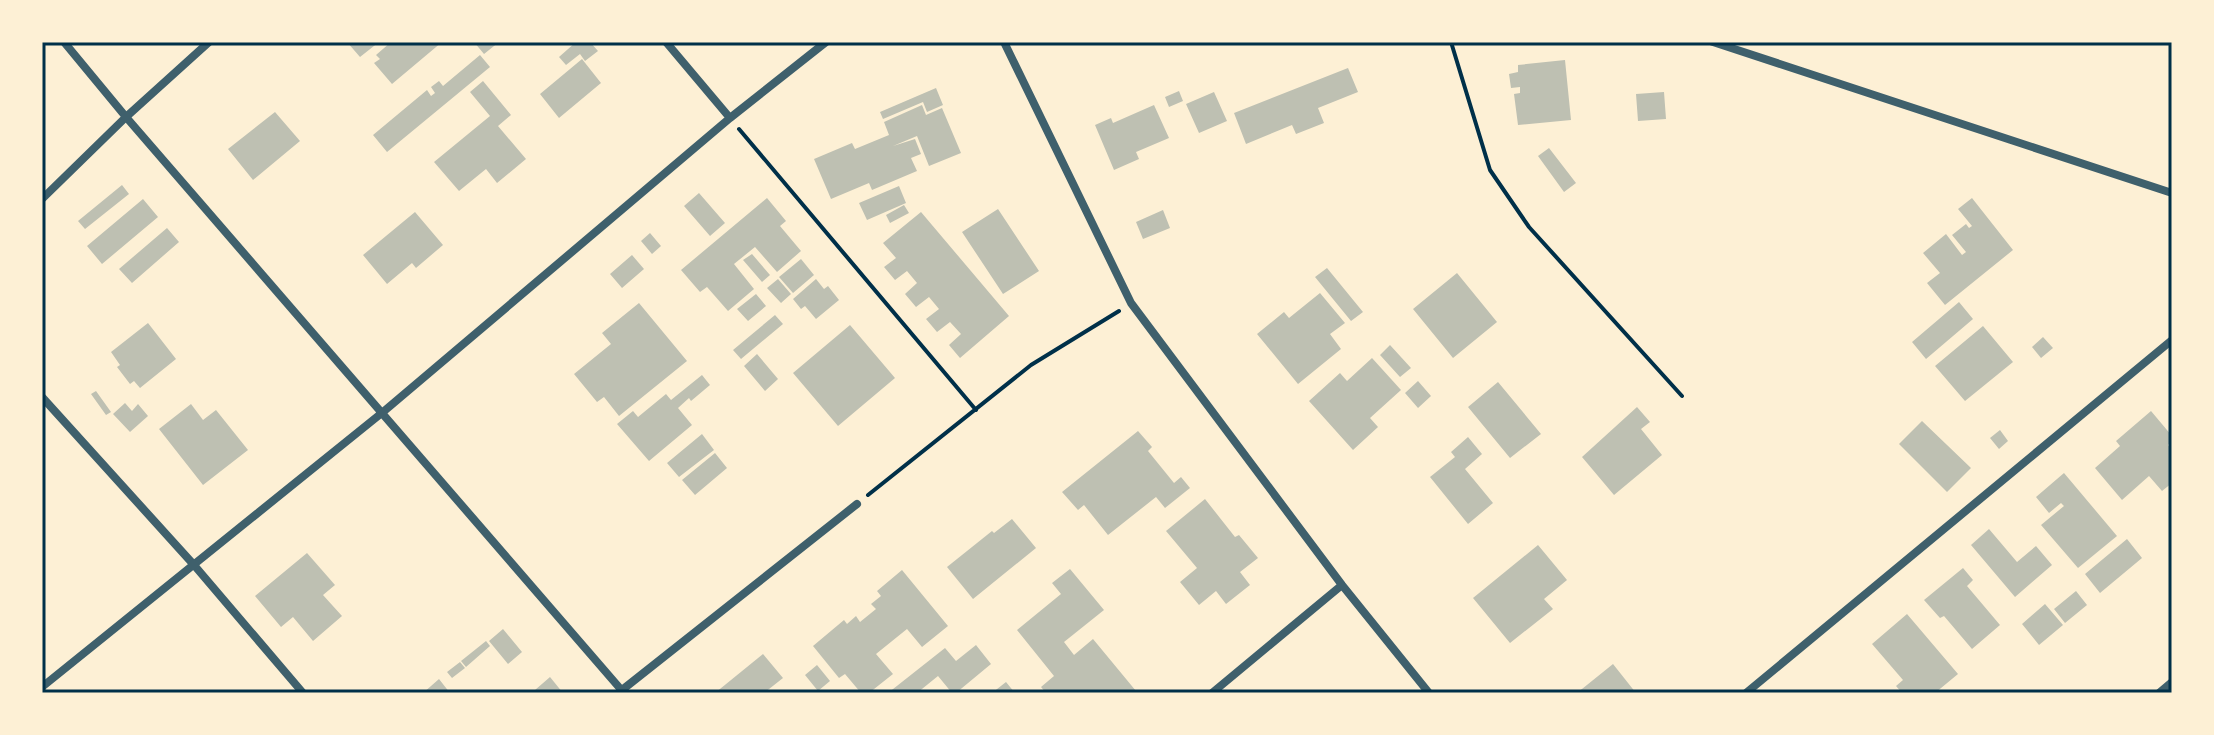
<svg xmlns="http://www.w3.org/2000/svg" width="2214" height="735" font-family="Lato,sans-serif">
<rect width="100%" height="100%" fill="#fdf0d5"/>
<path fill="#bec0b2" d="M347,42H379L360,57Z
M391,42H442L392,84L374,63L380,59L376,55Z
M474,42H499L484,54Z
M576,42H590L598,51L585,61L580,54L566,65L559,57Z
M480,55L490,67L387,152L373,135L427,90L431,96L435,93L431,87L439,81L443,86Z
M582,59L601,83L559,118L540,94Z
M1565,60L1571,120L1518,125L1514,94L1520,93V87L1511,88L1509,74L1518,72V65Z
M1348,68L1358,92L1318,108L1324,123L1296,134L1292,125L1246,144L1234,113Z
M483,81L511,115L498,126L526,159L497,183L486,169L459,191L434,162L490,116L470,92Z
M936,88L943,105L927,112L923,102L883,119L880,112Z
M1179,91L1183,101L1169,107L1165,97Z
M1214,92L1227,121L1199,133L1186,104Z
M1664,92L1666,119L1638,121L1636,94Z
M922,105L926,115L942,108L961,153L929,166L917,136L893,146L915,139L921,154L911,158L917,171L872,190L869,183L831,199L814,159L852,143L855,149L889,135L884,122Z
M1154,105L1169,138L1136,152L1139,159L1114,170L1095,125L1111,118L1113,123Z
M275,112L300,141L253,180L228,149Z
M1549,148L1576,183L1564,192L1538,156Z
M122,185L129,194L85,229L78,221Z
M899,186L906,203L867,220L859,203Z
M699,193L725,223L710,236L684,206Z
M767,198L786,221L780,226L801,251L777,272L755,247L734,264L754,289L728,311L707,287L700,292L681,270Z
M1972,198L2013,250L1945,305L1927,283L1940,273L1923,253L1946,234L1962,255L1966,252L1952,235L1966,224L1969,228L1972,226L1958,209Z
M143,199L158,217L102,264L87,246Z
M904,205L909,213L890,223L886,215Z
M998,209L1039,271L1003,294L962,232Z
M1163,210L1170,228L1143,239L1136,222Z
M415,212L443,245L416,268L412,263L387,284L363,255Z
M921,212L1009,316L960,358L949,345L961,334L950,322L937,332L926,319L939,309L929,297L916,307L905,294L917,283L907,271L895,280L884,267L896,258L883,243Z
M167,228L179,242L132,283L119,269Z
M650,233L661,246L652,254L641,241Z
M752,254L770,275L762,282L743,260Z
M632,255L644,269L622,288L610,274Z
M801,259L814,275L793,293L779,277Z
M1327,268L1363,312L1351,321L1315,277Z
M1457,273L1497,322L1453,358L1413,309Z
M778,279L791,294L781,303L767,288Z
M816,279L824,289L828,286L839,300L816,319L805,306L801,309L793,299Z
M1320,293L1345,323L1330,334L1341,349L1298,384L1257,334L1284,312L1289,318Z
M756,294L766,306L748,321L737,309Z
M1959,302L1973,319L1926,359L1912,342Z
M639,303L687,361L619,416L604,397L597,402L574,374L611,344L602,333Z
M775,315L783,324L741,359L733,350Z
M148,323L176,359L140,388L134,381L130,384L117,367L120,365L111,352Z
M850,325L895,378L838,426L793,373Z
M1983,326L2013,362L1965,401L1935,366Z
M2043,337L2053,348L2041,358L2032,347Z
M1390,345L1411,368L1400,377L1380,355Z
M757,354L778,379L765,391L744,366Z
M1372,358L1401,390L1370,418L1378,427L1353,450L1309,401L1340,373L1347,381Z
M702,375L710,385L691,401L689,398L678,408L692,425L649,461L617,424L633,411L638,417L666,394L671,400Z
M1418,381L1431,396L1418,408L1405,393Z
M1498,382L1541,434L1510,458L1468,407Z
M96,391L111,412L106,415L91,394Z
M125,403L132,411L138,404L148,416L130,432L113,414Z
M191,404L203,420L216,410L248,450L203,485L159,429Z
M1637,407L1650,422L1641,429L1662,455L1614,495L1582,457Z
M2151,411L2172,436V441L2168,445L2172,450V483L2162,491L2149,476L2122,500L2095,468L2120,446L2116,441Z
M1922,421L1971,468L1947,492L1899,444Z
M2000,430L2008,441L1999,449L1990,438Z
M1138,431L1152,447L1148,451L1174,483L1181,477L1190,488L1165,508L1156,497L1108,535L1084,505L1078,510L1062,492Z
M702,434L714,450L679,477L667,463Z
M1468,437L1482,454L1465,469L1493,503L1468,524L1430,477L1455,457L1451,452Z
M715,453L727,468L695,495L682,480Z
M2064,473L2117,536L2078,568L2041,525L2064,506L2061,503L2049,513L2036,497Z
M1205,499L1235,537L1239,535L1258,558L1240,572L1250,585L1226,604L1216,591L1199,605L1180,582L1197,568L1166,531Z
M1012,519L1036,548L973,599L947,567L992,531L994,533Z
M1989,529L2017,562L2036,546L2052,565L2015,597L1971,545Z
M2127,539L2142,558L2100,593L2085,574Z
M1538,545L1567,580L1544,599L1553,609L1510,643L1473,598Z
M307,553L335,585L323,595L342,616L313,641L293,617L281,627L255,596Z
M1963,568L1973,580L1967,586L2000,625L1972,649L1944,616L1940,618L1924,600Z
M1070,569L1104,610L1064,642L1074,655L1093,639L1136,691L1133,693H1046L1041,687L1054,676L1017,630L1061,594L1052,583Z
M902,570L948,626L922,647L907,629L876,654L893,674L869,693H861L845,674L839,678L813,646L844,620L847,624L856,616L860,622L876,609L871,604L881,596L877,591Z
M2076,591L2087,605L2065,623L2054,609Z
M2045,604L2063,625L2039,645L2022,624Z
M1907,614L1958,674L1935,693H1902L1896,686L1903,680L1872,644Z
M503,629L522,652L508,664L489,641Z
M486,641L490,646L466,667L461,661Z
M976,645L991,664L956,693H952L938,676L917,693H888L945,648L956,661Z
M763,654L783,678L764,693H715Z
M460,662L465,668L452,678L447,672Z
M1613,664L1636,693H1577Z
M817,665L830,681L818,691L805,675Z
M550,677L563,693H537L535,690Z
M439,679L450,693H423Z
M1006,682L1015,693H992Z"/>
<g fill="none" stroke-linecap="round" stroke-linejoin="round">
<path stroke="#003049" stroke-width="4" d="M1451,42L1490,170L1529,227L1682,396
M739,129L976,410
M868,495L1031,365L1119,311"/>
<path stroke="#3f606c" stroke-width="8" d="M64,42L126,117L624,693
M666,42L730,118
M1004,42L1131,303L1342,585L1429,693
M1713,42L2172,193
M42,199L126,117L209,42
M42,397L194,565L303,693
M42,687L383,412L730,118L826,42
M622,690L857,504
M1212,693L1342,585
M1746,693L2172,340
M2159,693L2172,682"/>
</g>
<rect width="2214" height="735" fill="none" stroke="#fdf0d5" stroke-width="88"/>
<rect x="44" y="44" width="2126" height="647" fill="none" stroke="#003049" stroke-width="3"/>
</svg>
